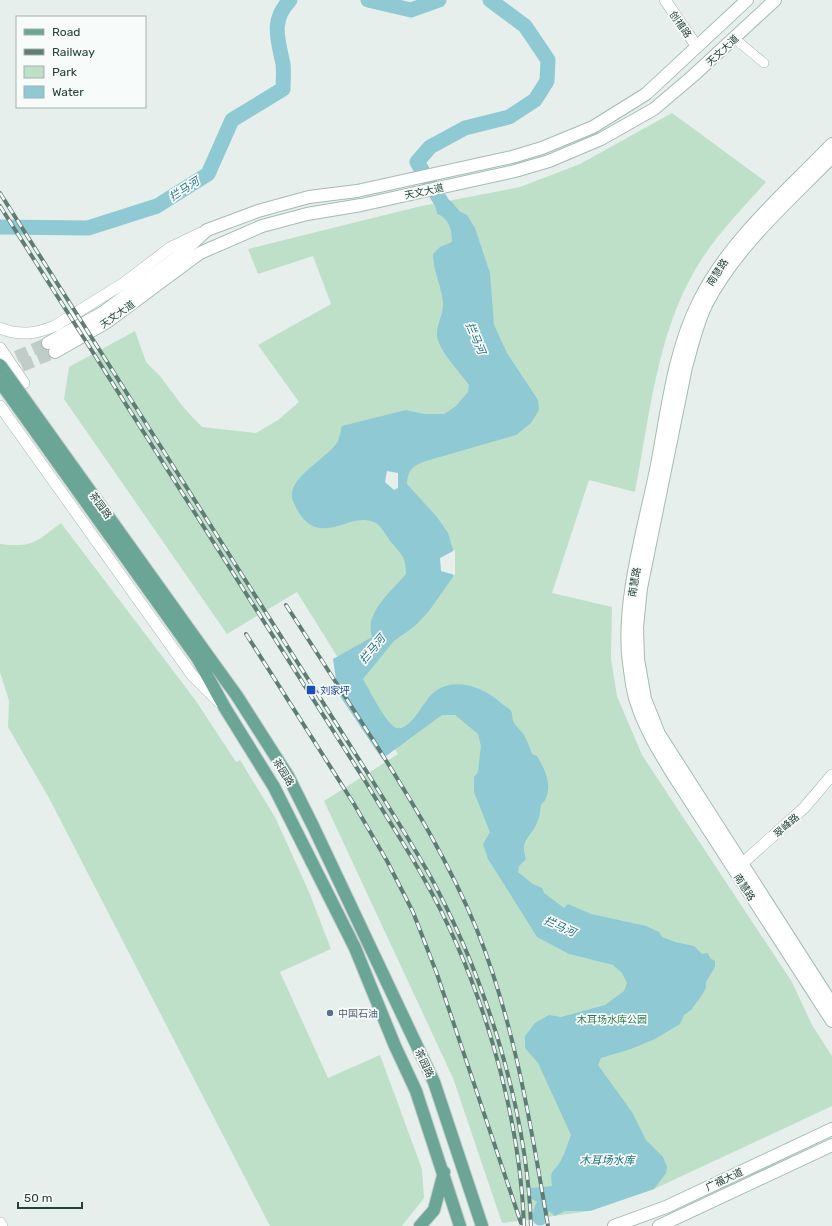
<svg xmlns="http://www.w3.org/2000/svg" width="832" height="1226" font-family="Rubik,'Noto Sans SC',sans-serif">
<rect width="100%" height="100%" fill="#e6efeb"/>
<path fill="#bfe0c8" d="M672,113L766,182C741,210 714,237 695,270C657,335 649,419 635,492L589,480L552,593L612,607L611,659L617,696L642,755L792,982L812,1025L832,1056V1106L654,1189L590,1211L502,1223L453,1078L324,801L398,754L297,592L227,634L64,399L69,367L135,331L146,362L160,376L184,408L202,427L256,433L278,420L299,402L258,345L331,304L313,256L258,274L248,249L417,207L520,187L580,164Z
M61,523L196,701L236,762L240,760L275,817L309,892L331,949L280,972L328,1078L380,1055L422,1169L424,1198L402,1226H270L49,798L8,727L9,701L0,672V544C34,548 35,542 61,523Z"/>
<path fill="#8ec9d4" d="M451,201L459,211L467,215L475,228L490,273L494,325L507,353L538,400L539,410L531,423L516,435L426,461C412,466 408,470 407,484L437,517L448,533L453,550V577L429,611L415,626L394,641L363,679C369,689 387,726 397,728C410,731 423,703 431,695C451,675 483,686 501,703C504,706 509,708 511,711C513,715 512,720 514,723C517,728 521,730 524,735C527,740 530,748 532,754L537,756C545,770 553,785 545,800C543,804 543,801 541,805C540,810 540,816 538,820C532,838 519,838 526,859L519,866L518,872L533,884L542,888L544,893L564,908L568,904L591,914L646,926L659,932L662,937L675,942L694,946L702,954L708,953L710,958L715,961V967L706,982V988L702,995L691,1010L684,1015L680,1024L655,1039L631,1049L601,1058L598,1065L632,1112L646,1140L663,1157L667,1167L666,1173L654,1189L590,1211H565L555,1216L543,1205L528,1197L531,1188L552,1186C549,1166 556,1173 562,1158C566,1151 568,1142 571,1135L538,1063L525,1048V1036L535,1023L549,1015L561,1017L605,1005L624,991L627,983L622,973L613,965L569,954L537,937L488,859L483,844L490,832L474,792V777L478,772L481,746L478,734L455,715H442L382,759L338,693L333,659L372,637C364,612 392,591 406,574C406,557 402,555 391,542C387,537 382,527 376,523C349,508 316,556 293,501C284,480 327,458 337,443C340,439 340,431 342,426L406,410L424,414H444L456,406L468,392L469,385C460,372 439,351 437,336C436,325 444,314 443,302C441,285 433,270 433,254L440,247L452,242C452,230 449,218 437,214L435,204Z"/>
<path fill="#e6efeb" d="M387,471L398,473V488L394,490L385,482Z
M455,550V575L441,571L440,558Z"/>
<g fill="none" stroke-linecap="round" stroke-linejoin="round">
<path stroke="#8ec9d4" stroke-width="15" d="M368,0L411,10L439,0
M455,217L442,203L417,162L430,147L465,128L509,117L535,100L547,81L548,60L525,26L490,0
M0,227L88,228L157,206L208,174L232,120L283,89C283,81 284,72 283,64C278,39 270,21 290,0
M540,1218C540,1205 549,1200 558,1192"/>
<path stroke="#bfccc8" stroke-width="12" stroke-dasharray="12 6" stroke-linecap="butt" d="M0,364L48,343
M5,373L55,352"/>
<defs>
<path id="minor" d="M734,38L764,63"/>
<path id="tertiary" d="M665,0L697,47
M0,328C19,336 36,334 55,326L124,283L170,248L201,233
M0,348L24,383L6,387
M0,406L192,675L219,702
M735,870L804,808L832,775
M0,1223L2,1226"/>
<path id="secondary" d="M832,144C785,193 729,240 699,301C673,352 667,414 656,470C644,528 621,605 629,663C631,676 632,690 636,701C644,727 658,750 672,773L832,1021
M832,157C788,202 737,246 707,303C697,323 692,346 686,367L641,588L637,627L638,659L645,699L659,734L832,1004
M48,343L102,313L176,258L207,230L258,211L309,197L357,191L512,157L542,148L593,127L646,94L747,0
M55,352L107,322L200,253L262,226L307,214L361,205L515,171L549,161L601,139L654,109L694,75L775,0
M614,1226L666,1207L832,1129
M659,1226L832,1145"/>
<path id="primary" d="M206,653L237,696L288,776L313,826L434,1082L482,1226
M198,659L225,708L274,787L355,948L395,1046L416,1091L460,1226
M420,1226L434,1210L444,1172"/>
</defs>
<use href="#minor" stroke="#a8b8b2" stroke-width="10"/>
<use href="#tertiary" stroke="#a8b8b2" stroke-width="12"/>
<use href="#secondary" stroke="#a4bbb3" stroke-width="14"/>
<use href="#primary" stroke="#c2cac8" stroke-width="14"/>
<use href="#minor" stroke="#fff" stroke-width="9"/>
<use href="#tertiary" stroke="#fff" stroke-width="11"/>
<use href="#secondary" stroke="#fff" stroke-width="12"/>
<use href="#primary" stroke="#6aa596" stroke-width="12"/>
<defs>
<path id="rail" d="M0,193L372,780C391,811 411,842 429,874C485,976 527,1109 531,1226
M0,206L367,784C385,815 405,845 423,877C480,977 520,1111 524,1226
M286,605C316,651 345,697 375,743C413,803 450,864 477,930C515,1025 531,1126 548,1226
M246,634L354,804L387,861L413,912L437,974L521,1223"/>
</defs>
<use href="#rail" stroke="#5f7d75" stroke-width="4"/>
<use href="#rail" stroke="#f7fbf9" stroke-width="2.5" stroke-dasharray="8" stroke-linecap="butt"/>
<defs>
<path id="primary-bridge" d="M0,365L206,653
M0,382L198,659"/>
</defs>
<use href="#primary-bridge" stroke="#c2cac8" stroke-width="14" stroke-linecap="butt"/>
<use href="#primary-bridge" stroke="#6aa596" stroke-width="12"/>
</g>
<rect fill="#1a4fb4" stroke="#f7fbf9" stroke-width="1.5" x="306" y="685" width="10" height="10" rx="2"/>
<circle fill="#5c6f8a" stroke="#f7fbf9" stroke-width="1.5" cx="330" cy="1013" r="4"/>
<g text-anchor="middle" stroke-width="3.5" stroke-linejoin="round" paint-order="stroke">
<g font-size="10" fill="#24423a" stroke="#f7fbf9">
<text transform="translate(681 24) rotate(55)" y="4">创禧路</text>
<text transform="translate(722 50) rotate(-43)" y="4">天文大道</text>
<text transform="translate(424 191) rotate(-12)" y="4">天文大道</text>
<text transform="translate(717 272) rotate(-56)" y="4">南慧路</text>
<text transform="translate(117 314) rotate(-35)" y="4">天文大道</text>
<text transform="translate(101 505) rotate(54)" y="4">茶园路</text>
<text transform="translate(634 582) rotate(-80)" y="4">南慧路</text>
<text transform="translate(284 772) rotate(59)" y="4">茶园路</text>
<text transform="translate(786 825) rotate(-42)" y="4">翠峰路</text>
<text transform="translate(745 887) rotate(57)" y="4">南慧路</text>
<text transform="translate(425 1063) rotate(65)" y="4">茶园路</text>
<text transform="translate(724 1179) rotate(-25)" y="4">广福大道</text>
</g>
<g font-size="10" fill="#164399" stroke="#f7fbf9" text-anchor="start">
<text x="320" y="694">刘家坪</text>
</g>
<g font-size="10" fill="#4e5e75" stroke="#f7fbf9" text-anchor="start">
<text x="338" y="1017">中国石油</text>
</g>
<g font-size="10" fill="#2d7a4b" stroke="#f7fbf9">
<text x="612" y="1023">木耳场水库公园</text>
</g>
<g font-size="11" font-style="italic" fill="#1c6f80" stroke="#f7fbf9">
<text transform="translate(184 189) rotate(-33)" y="4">拦马河</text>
<text transform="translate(476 338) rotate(67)" y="4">拦马河</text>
<text transform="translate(372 649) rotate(-50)" y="4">拦马河</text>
<text transform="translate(560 926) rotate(24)" y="4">拦马河</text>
<text x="607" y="1164">木耳场水库</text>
</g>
</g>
<rect x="16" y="16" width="130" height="92" fill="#f7fbf9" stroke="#a3b1ad"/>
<rect x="24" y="29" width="20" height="6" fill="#6aa596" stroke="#a3b1ad"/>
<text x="52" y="36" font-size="12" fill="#24423a">Road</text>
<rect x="24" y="49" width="20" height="6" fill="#5f7d75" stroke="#a3b1ad"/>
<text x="52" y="56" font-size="12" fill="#24423a">Railway</text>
<rect x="24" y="66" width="20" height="12" fill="#bfe0c8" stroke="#a3b1ad"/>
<text x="52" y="76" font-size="12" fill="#24423a">Park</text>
<rect x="24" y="86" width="20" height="12" fill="#8ec9d4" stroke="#a3b1ad"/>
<text x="52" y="96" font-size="12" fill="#24423a">Water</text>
<path d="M18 1202v6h64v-6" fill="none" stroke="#24423a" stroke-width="2"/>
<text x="24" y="1202" font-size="12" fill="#24423a" stroke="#f7fbf9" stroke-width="3" paint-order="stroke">50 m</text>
</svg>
